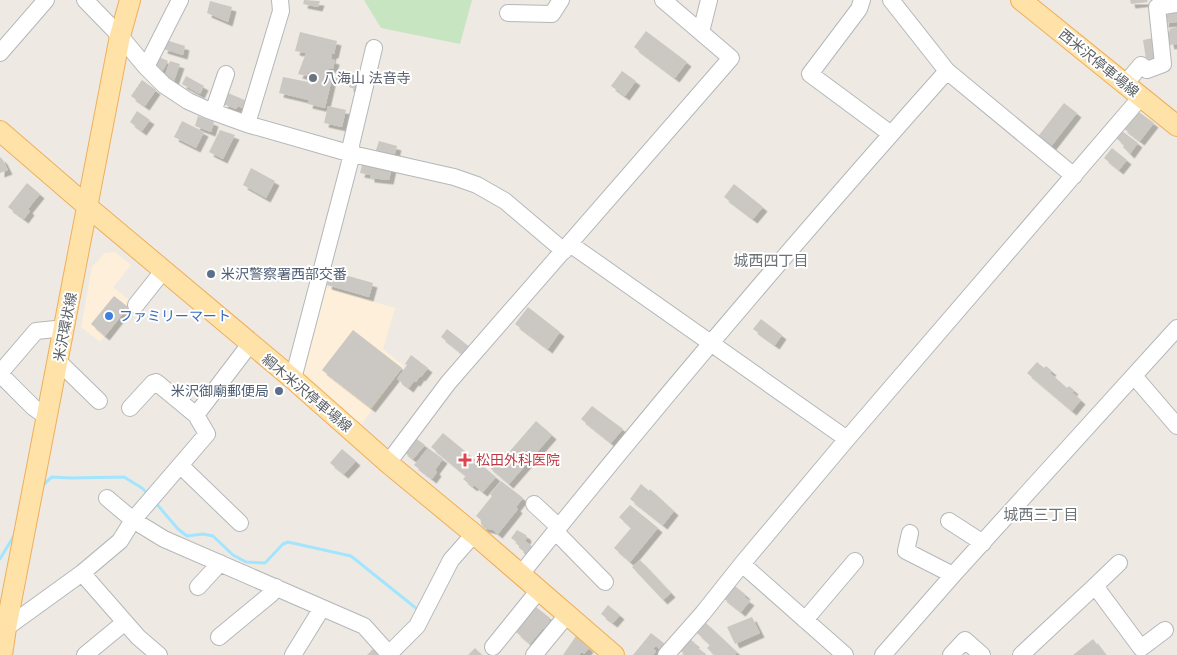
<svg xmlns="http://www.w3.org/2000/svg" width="1177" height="655" font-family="'Fira Sans','Noto Sans JP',sans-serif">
<defs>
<filter id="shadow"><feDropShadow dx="4.5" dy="4.5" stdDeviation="0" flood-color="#0004"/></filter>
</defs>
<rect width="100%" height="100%" fill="#eeeae3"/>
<path fill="#fdefd9" d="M115,252L131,265L113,287L133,303L100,342L81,327L92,267L105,253Z
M325,287L395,308L383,349L404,366L358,429L298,379Z"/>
<path fill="#c6e5c0" d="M364,0H472L460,44L381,28Z"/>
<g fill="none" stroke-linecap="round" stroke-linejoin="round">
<path stroke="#a3e5fe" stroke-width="3" d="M42,488L45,483L52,477L70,478L124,477L142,488L148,494
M155,502L178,529L187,536L203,534L213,536L233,555L246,562L265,563L283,544L288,542L351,556L417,609
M0,559L15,534"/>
</g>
<path fill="#cbc7c2" filter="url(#shadow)" d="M304,0L320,1L318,7L303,4Z
M1130,0H1147L1148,2L1131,4Z
M210,1L232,7L228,22L207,13Z
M1177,9V22L1164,23L1165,11Z
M1177,27V44L1170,45L1167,32L1170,31L1169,29Z
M646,31L687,62L675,78L634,47Z
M300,32L337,41L334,54H332L331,59L335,60L333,69L329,68L328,73L333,74L325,108L308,104L309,100L279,93L283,77L308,82V83L312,85L315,74L308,72L307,76L298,74L306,53L295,51Z
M1153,38L1157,58L1146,59L1143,40Z
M166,40L185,46L183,55L163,49Z
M159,57L168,61L162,72L154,68Z
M170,61L180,64L174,81L164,78Z
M622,71L636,81L625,96L611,86Z
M352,73L358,75L355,89L349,87Z
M186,76L204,86L200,94L182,84Z
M142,80L156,90L145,106L131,96Z
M228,93L247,101L244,109L238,106L236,109L223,104Z
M1064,103L1077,113L1049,149L1036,139Z
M328,106L346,110L342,127L324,123Z
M1136,110L1154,123L1140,141L1123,128Z
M137,111L150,120L142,131L130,122Z
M198,116L214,122L211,132L195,126Z
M182,121L204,132L196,148L174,137Z
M220,130L235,135L223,159L209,152Z
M1122,131L1138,143L1130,154L1123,147L1124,145L1116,138Z
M379,141L397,146L394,157L375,153Z
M1112,148L1127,160L1119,170L1104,158Z
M0,157L3,160L8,170L0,173Z
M363,161L392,167L389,180L370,178V175L360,173Z
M251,168L275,181L266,198L243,185Z
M27,183L40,194L28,209L30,211L24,219L8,207Z
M734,184L763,207L753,219L724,197Z
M331,271L373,283L369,297L327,285Z
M114,296L128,307L105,336L91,324Z
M528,307L560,332L548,349L515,324Z
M761,319L782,335L775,345L753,329Z
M447,329L471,348L465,356L441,337Z
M353,330L402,368L371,408L322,370Z
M411,355L428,368L421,377L420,376L416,382L414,381L409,388L397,379L407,365L405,364Z
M1037,362L1044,368L1046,366L1052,371L1050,373L1067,388L1069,386L1074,390L1072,392L1081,400L1072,411L1027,373Z
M592,406L623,429L611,443L581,419Z
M536,421L552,435L509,484L488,466L498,454L503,459Z
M443,433L496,477L483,492L474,485L473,487L463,479L466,476L431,447Z
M414,437L425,445L413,459L403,451Z
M428,448L443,459L435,470L437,472L432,479L414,465Z
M342,449L356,461L344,474L330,463Z
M501,481L523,498L516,507L518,509L498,534L493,530L484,528L481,524V520L476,516L492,496L490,494Z
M641,484L649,491L650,489L674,511L663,525L630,499Z
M630,505L658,528L630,562L614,548L631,528L619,517Z
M517,530L526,535L527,538L525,541L532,546L526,553L519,548V544L511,538Z
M640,560L671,593L663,600L632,567Z
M735,586L746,595L744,597L750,601L741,612L722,597Z
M608,605L620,615L613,623L601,614Z
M536,607L550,618L548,620L551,622L545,630L543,628L530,644L516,632Z
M752,617L760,633L735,644L727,627Z
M706,623L737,652L735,655H714L707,648L710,645L697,633Z
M651,633L665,644L661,650L656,646L653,649L656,651L653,655H633Z
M576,636L589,648L584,654L582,652L579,655H563Z
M687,637L695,643L694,645L706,654L705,655H686L678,649Z
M1093,639L1105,655H1073Z
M375,647L383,655H367Z
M475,648L482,655H468Z"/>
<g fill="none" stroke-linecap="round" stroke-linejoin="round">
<defs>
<path id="minor" d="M85,0L120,36L146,67L164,85L188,101L208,110L247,124L352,154L454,177L477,185L505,201L564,251
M862,0L859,9L810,74L891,134
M891,0L947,71L1074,176
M508,13L552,14L561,0
M701,32L709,0
M0,53L46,0
M146,67L180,0
M1125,84L1141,65L1147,70L1163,64L1157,7L1177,4
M213,112L226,74
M247,124L281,11L280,0
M570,244L847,439
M136,305L163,271
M59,362L99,401
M0,373L36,331L65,328
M0,374L33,407L48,418
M1134,376L1177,426
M293,379L352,154L351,145L374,48
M130,408L153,383L156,382L196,415
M388,463L448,383L731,58L663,0
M181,466L240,523
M107,498L133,520L164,539L364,626L390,655
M534,504L559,527
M949,521L983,543
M555,531L605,582
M910,533L906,551L953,575
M742,564L845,655
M82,573L138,637L159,655
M521,574C658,403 801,235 947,71
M1095,586L1119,563
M198,587L220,563
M805,620L855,561
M6,628L82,573L120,541L133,520L207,434L196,415L250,344
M219,637L271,594L276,587
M493,647L539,590
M389,654L417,626L451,560L474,534
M85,655L125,622
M293,655L322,608
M534,655L567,615
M666,655L703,613L742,564L847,439L1141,97
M883,655L953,575L1177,328
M951,655L965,640L982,655
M1021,655L1095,586L1141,648L1165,630"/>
<path id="major" d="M1021,0L1177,126
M0,131L88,207L293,379L388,463L474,534L614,655
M2,655L6,628L120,36L130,0"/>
</defs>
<use href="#minor" stroke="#b4b7ba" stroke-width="18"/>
<use href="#major" stroke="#efae5b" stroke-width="22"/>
<use href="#minor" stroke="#fff" stroke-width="16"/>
<use href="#major" stroke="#fee2a8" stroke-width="20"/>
</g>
<circle fill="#6b7280" stroke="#fff" stroke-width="2" cx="313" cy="78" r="5"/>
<g fill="#5c6f8a" stroke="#fff" stroke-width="2">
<circle cx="211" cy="274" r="5"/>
<circle cx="279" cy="391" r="5"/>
</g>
<circle fill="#3f7fe0" stroke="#fff" stroke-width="2" cx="109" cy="316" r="5"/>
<path fill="#e0444e" stroke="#fff" stroke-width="2" d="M462.5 452.5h5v5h5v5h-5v5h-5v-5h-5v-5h5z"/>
<g text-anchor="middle" stroke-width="4" stroke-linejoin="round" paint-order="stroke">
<g font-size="14" fill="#5b6064" stroke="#fff">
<text transform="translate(1099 63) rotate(39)" y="5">西米沢停車場線</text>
<text transform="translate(65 327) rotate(-79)" y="5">米沢環状線</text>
<text transform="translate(307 393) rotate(40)" y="5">綱木米沢停車場線</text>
</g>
<g font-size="14" fill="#5b616d" stroke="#fff" text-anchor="start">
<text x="323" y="83">八海山 法音寺</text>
</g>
<g font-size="14" fill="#4e5e75" stroke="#fff" text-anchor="start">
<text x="221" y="279">米沢警察署西部交番</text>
<text x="269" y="396" text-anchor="end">米沢御廟郵便局</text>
</g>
<g font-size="14" fill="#366cbe" stroke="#fff" text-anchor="start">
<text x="119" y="321">ファミリーマート</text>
</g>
<g font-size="14" fill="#be3a42" stroke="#fff" text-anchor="start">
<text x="476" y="465">松田外科医院</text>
</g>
<g font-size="15" fill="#6c7276" stroke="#fff">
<text x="771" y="266">城西四丁目</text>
<text x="1041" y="520">城西三丁目</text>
</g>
</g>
</svg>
